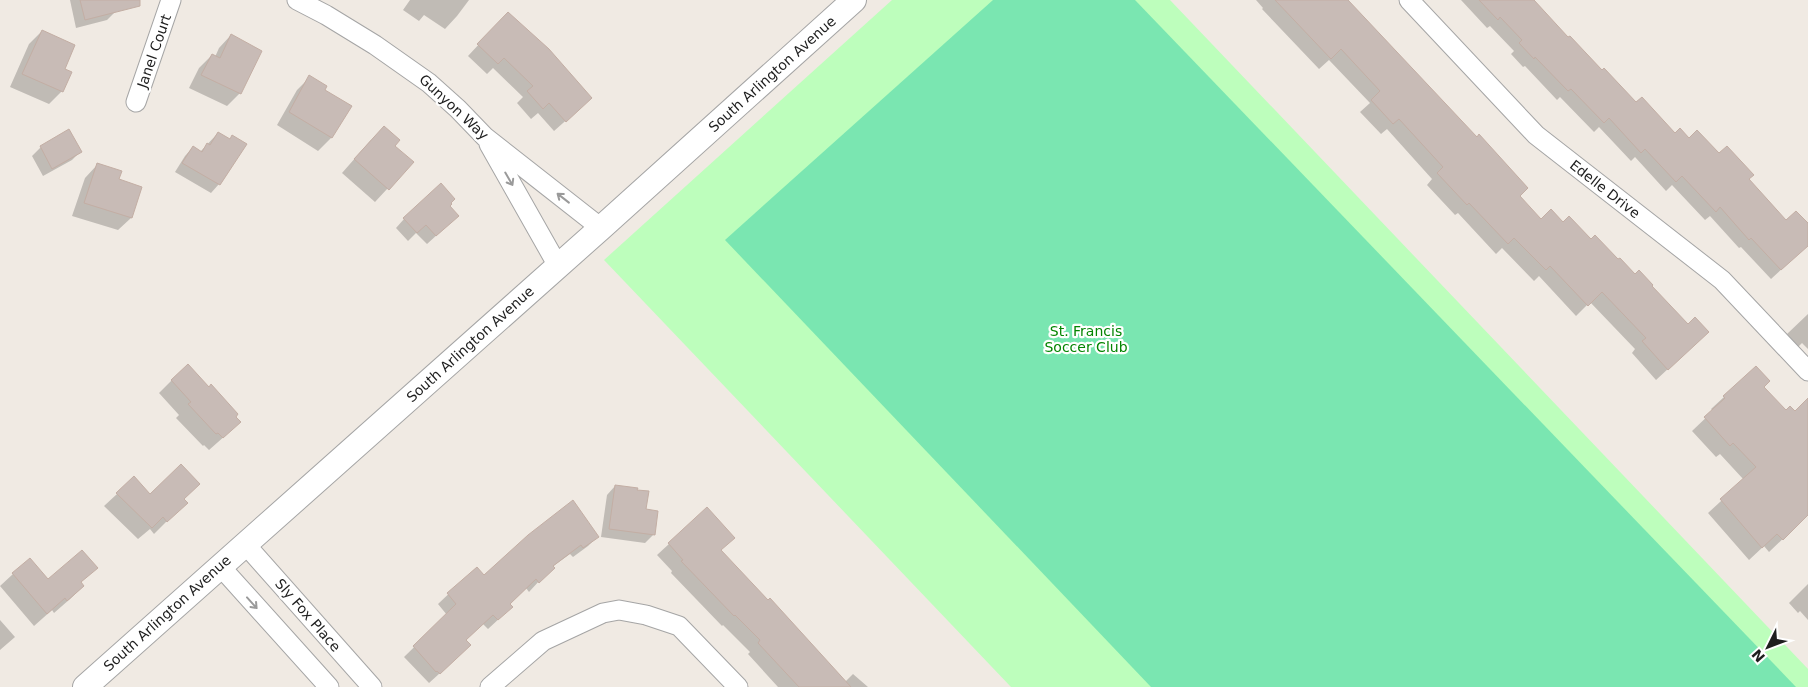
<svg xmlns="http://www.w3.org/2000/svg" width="1808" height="687" font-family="'DejaVu Sans',sans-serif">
<rect width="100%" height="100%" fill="#f0eae3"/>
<path fill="#bdfebc" d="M892,0H1170L1808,669V687H1011L604,260Z"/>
<path fill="#7ae6b1" d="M993,0H1135L1796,687H1151L725,240Z"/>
<path fill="#0003" d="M70,0H114L116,11L107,20L76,28Z
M410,0H469L457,16L445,29L424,15L419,21L403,10Z
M1256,0H1345L1541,221L1563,224L1591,241L1650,286L1696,343L1656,380L1632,353L1635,349L1590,302L1576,316L1539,276L1534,281L1502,248L1496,254L1458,213L1455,215L1427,185L1432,179L1387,129L1381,134L1360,112L1370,103L1329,60L1319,69L1262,9L1263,8Z
M1461,0H1532L1568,39L1636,104L1675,135L1689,139L1719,155L1748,180L1786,222L1808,225V245L1771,279L1741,247L1739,248L1710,216L1705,220L1672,185L1666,191L1635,157L1631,161L1599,127L1594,132L1560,97L1557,100L1525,66L1523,67L1511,54L1514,51L1490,26L1487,28Z
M508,13L580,108L554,131L538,113L531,119L517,103L523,97L493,68L487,74L468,56Z
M42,31L63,69L62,91L49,104L10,87L29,44Z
M231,35L240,93L227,106L189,88L199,68L212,55L215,57L219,48Z
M310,77L323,90L350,107L331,138L318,151L277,125L297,90Z
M218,133L219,184L211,193L175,172L185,156L193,147L200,152Z
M371,140L394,146L412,162L375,202L342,173Z
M41,147L80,152L72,160L43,176L32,156Z
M97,165L118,180L131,218L118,230L72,216L85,178Z
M449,206V224L427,244L416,233L408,241L396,228L404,219Z
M1808,314V349L1802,343L1798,347L1787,334Z
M172,380L226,435L209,450L204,445L203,446L176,418L179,415L159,393Z
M1763,387L1786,412H1795L1808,418V515L1769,552L1764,546L1749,560L1708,513L1744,480L1720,454L1716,457L1692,431L1713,411L1711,409L1724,397Z
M615,486L645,510L654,534L645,543L601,537L607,495Z
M117,494L150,495L173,515L154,534L150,529L138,539L104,506Z
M707,509L720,551L845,682L853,674L868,687H778L748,654L750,652L723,625L722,626L671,573L672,571L657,555Z
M598,536L588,546L573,557L570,554L552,567L529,592L526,588L509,604L501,617L488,629L483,624L465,640L460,655L429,683L404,657L447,615L438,604L476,568L484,577Z
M96,568L80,583L83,586L70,599L54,613L52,610L34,626L0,586L13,574L48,581Z
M1808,584V620L1800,611L1798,613L1789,603Z
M0,620L15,637L0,650Z"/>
<path fill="#c8bbb6" stroke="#c3aea4" d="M80,0H140V6L85,20Z
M1275,0H1348L1477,137L1479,134L1528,188L1520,196L1541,219L1551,209L1563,222L1569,216L1591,239L1595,235L1618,259L1620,258L1635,274L1639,270L1653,285L1652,286L1688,324L1695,317L1709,332L1668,370L1642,341L1646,338L1602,292L1588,306L1550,266L1546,270L1514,238L1508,244L1469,203L1467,205L1437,173L1443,167L1399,119L1393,124L1371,100L1380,91L1341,49L1331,59Z
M1479,0H1534L1568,37L1570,36L1602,70L1604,68L1636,102L1642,97L1675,133L1680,128L1689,138L1697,130L1719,153L1727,146L1754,175L1749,179L1786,220L1796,211L1808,223V246L1781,270L1751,238L1749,240L1720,207L1716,212L1682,176L1676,182L1645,149L1641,153L1609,118L1604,123L1571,89L1568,91L1535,57L1534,59L1519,43L1522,40L1500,17L1498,20Z
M508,12L549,49L592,98L566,122L549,103L543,109L527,91L533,86L504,58L498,64L477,44Z
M42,30L75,45L65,69L72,72L63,92L22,74Z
M231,34L262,51L241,94L201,75L212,54L220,58Z
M309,75L327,86L325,90L352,106L332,138L289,112Z
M384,126L400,140L395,146L414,162L389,190L354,159Z
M69,129L82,152L52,169L40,146Z
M218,132L230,139L232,135L247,144L220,185L182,163L193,146L202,152L207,143L210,145Z
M97,163L122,171L119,179L142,187L132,218L84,203Z
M441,183L455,199L451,203L452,204L450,206L459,216L436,236L426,225L417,233L403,218Z
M188,364L209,387L211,384L238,414L236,417L241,422L223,438L218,433L216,434L188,404L191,402L171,380Z
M1756,366L1770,381L1764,387L1786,410L1790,406L1795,411L1808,398V515L1783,540L1777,534L1762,548L1720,499L1756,467L1733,443L1730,446L1704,417L1725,398L1723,396Z
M181,464L200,484L184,499L188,503L167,522L163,517L152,528L116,493L134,476L150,494Z
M615,485L638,488L637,490L649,491L646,509L658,511L655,535L609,529Z
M573,500L599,537L583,548L581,545L553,566L555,568L539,583L536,579L510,604L513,607L498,620L493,615L466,640L471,645L440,674L437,671L436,672L413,646L456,604L447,593L477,567L484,575L528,535Z
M707,507L735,538L721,550L768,600L770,598L851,687H799L758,643L760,640L735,615L734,616L681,561L683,560L668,543Z
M82,550L98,568L81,582L84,586L67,601L65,598L47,614L12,573L30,558L48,579Z"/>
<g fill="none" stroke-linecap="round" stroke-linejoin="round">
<defs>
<path id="minor" d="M297,0L326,15L375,45L429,83L458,109L485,137L601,228
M1409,0L1536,135L1722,280L1808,371
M136,102L171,0
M489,144L558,266
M245,544L372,687
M220,566L329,687
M490,687L543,641L603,613L619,610L646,615L679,626L738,687"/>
<path id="tertiary" d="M85,687L601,228L854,0"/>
</defs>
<use href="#minor" stroke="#a5a5a5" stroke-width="21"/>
<use href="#tertiary" stroke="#a5a5a5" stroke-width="26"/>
<use href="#minor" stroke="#fff" stroke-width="19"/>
<use href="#tertiary" stroke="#fff" stroke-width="24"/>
</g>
<defs><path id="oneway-shaft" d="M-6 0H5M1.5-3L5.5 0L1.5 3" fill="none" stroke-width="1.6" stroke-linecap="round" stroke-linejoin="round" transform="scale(1.25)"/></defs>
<g stroke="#9a9a9a">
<use href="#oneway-shaft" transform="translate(509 179) rotate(60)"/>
<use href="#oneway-shaft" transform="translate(563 198) rotate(-142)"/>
<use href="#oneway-shaft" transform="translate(252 603) rotate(48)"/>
</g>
<g text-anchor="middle" stroke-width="4.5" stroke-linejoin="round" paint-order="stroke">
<g font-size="14" fill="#1e1e1e" stroke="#fff">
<text transform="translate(154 51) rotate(-71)" y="5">Janel Court</text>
<text transform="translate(772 74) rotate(-42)" y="5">South Arlington Avenue</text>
<text transform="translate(454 107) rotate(43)" y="5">Gunyon Way</text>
<text transform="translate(1605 189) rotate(38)" y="5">Edelle Drive</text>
<text transform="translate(470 344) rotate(-42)" y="5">South Arlington Avenue</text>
<text transform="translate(167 613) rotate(-42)" y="5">South Arlington Avenue</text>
<text transform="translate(308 615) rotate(49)" y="5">Sly Fox Place</text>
</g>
<g font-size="14" fill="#048502" stroke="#fff">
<text x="1086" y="336">St. Francis<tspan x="1086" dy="16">Soccer Club</tspan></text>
</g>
</g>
<g transform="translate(1768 647) rotate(228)" stroke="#ffffff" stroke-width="4" paint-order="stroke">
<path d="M0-4L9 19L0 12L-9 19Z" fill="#1e1e1e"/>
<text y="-8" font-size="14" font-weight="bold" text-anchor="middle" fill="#1e1e1e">N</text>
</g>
</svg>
